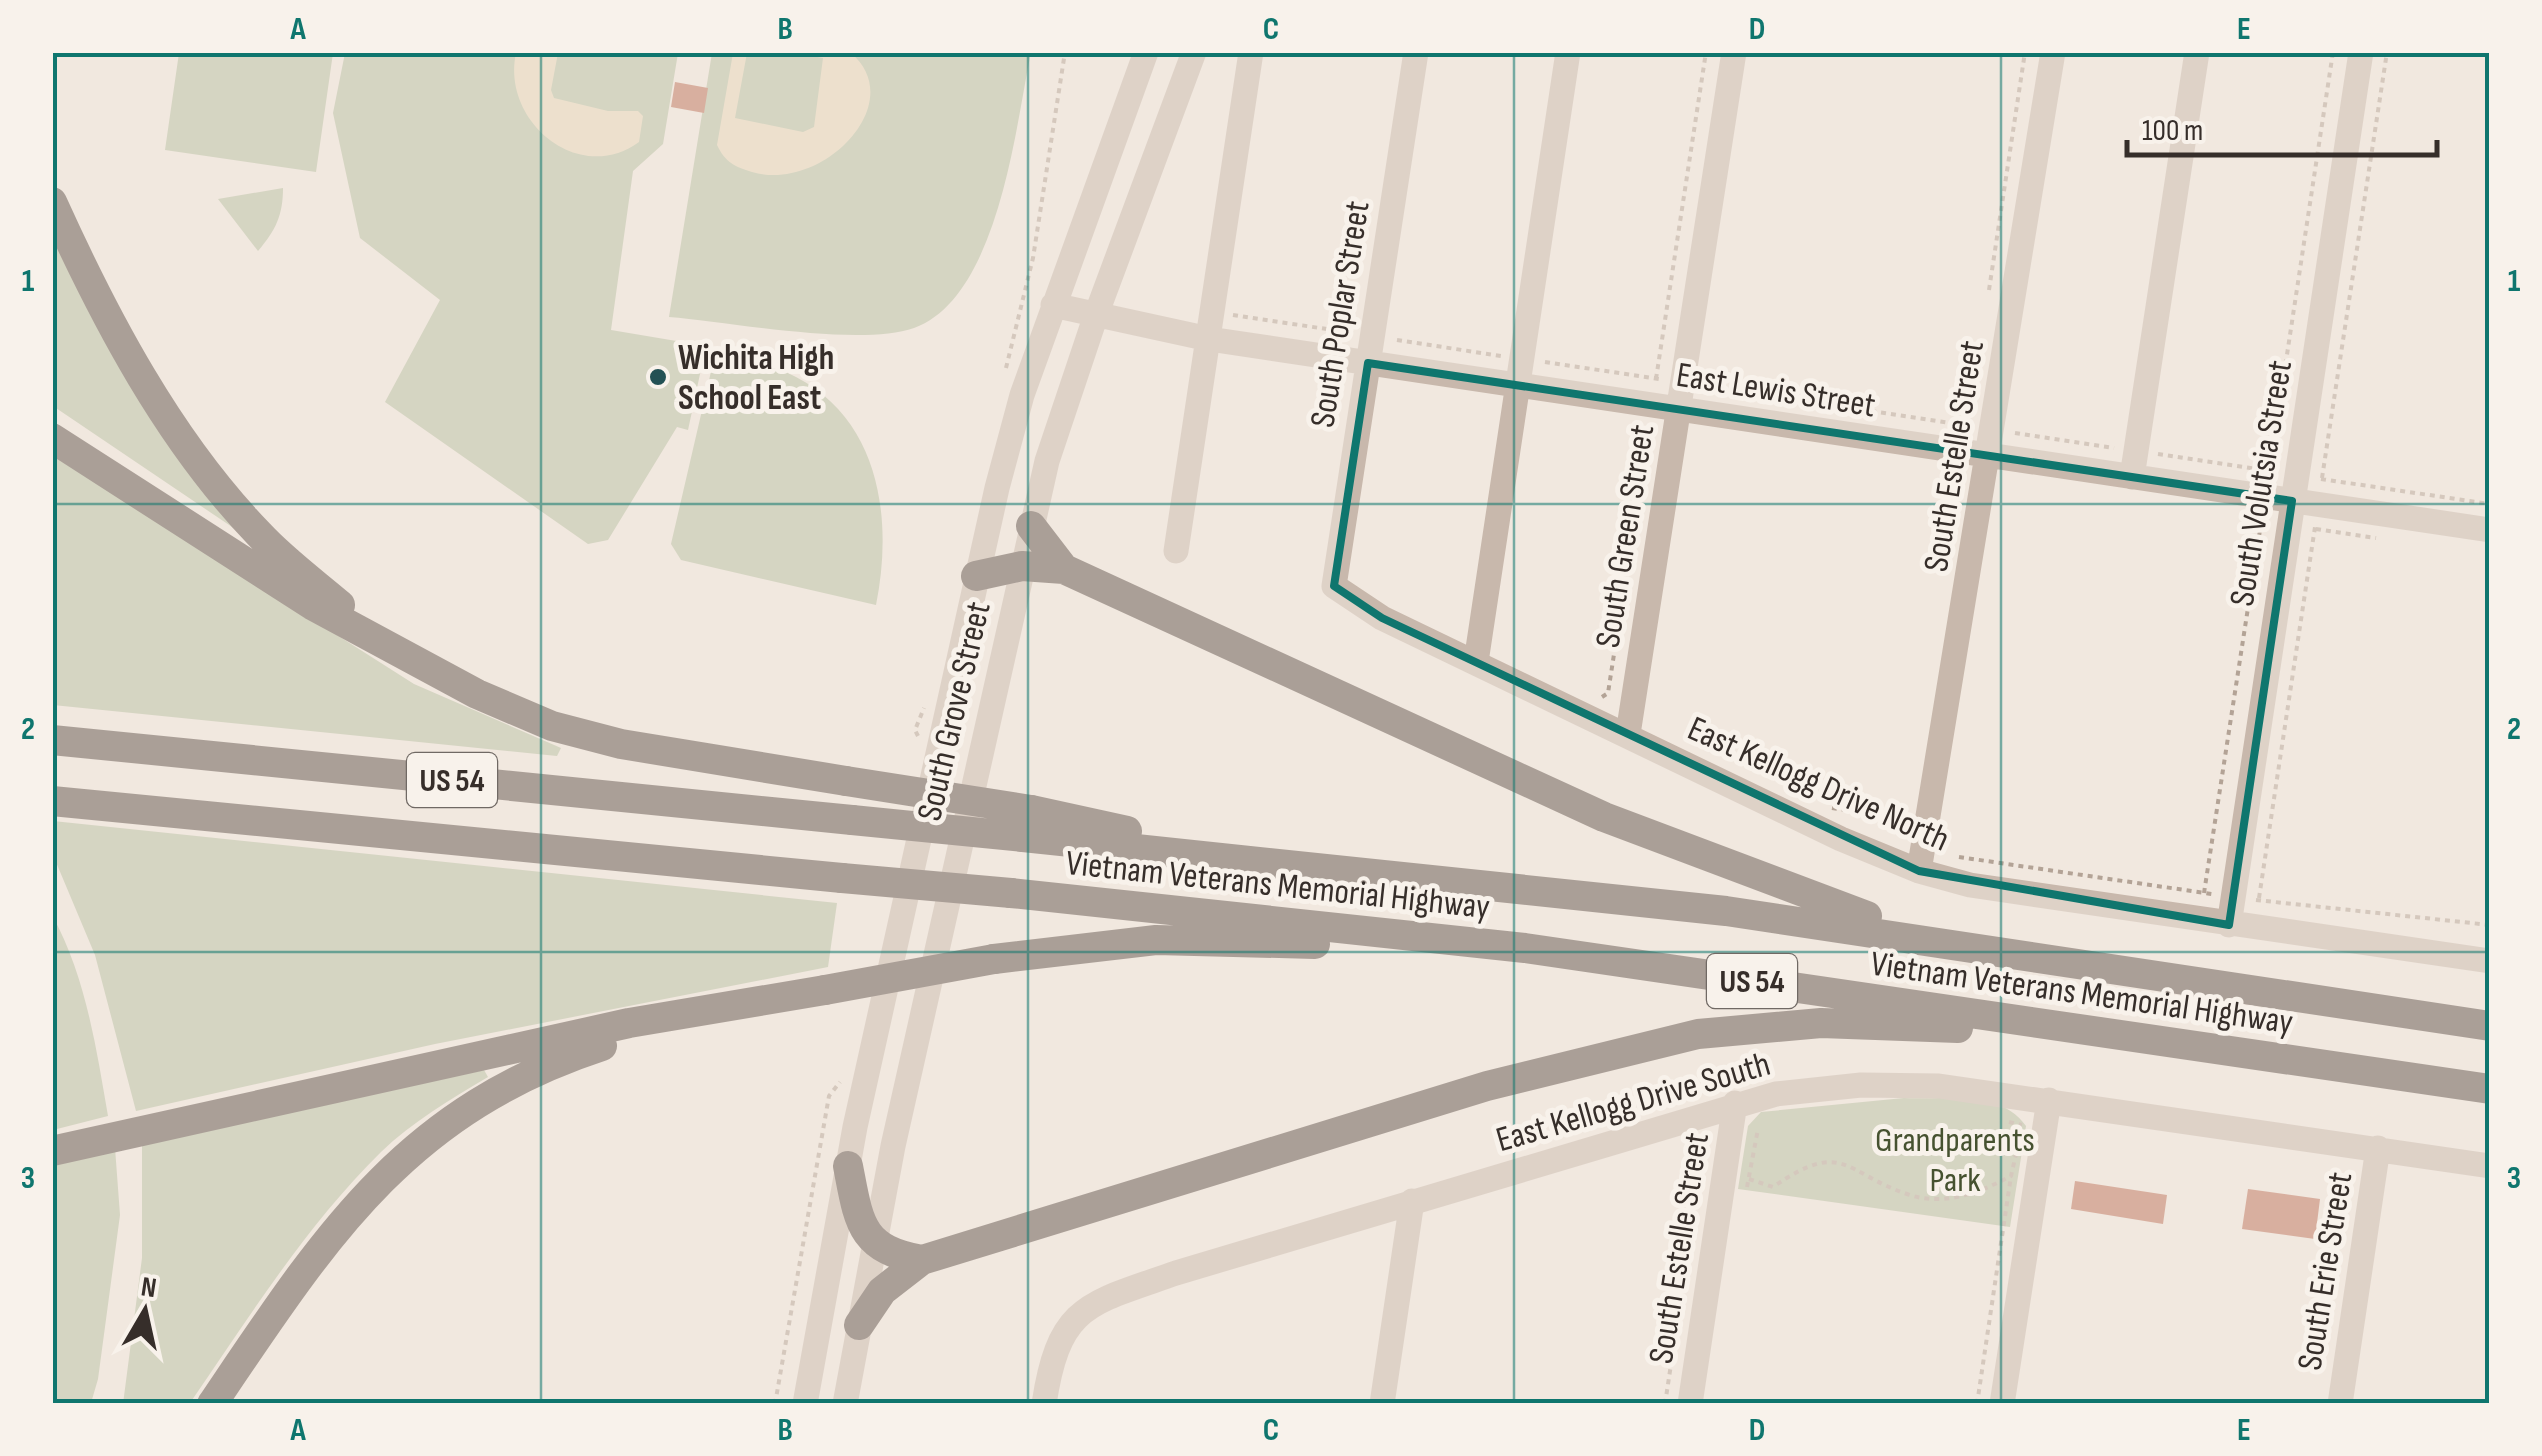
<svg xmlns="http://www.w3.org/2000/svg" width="2542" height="1456" font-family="'Sofia Sans Condensed',sans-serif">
<rect width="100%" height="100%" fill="#f1e8df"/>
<path fill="#b4bea0" d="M1004,52L1030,57C1015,132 997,298 914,328C859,347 730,322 669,317L712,53Z
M179,53H333L316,172L165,150Z
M345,53H678L663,144L633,171L611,330L706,346L688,430L677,427L608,540L588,544L385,402L440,300L360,238L333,113Z
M283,188C283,215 276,230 258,251L218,199Z
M52,233C107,336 158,445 238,531L53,406Z
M716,350C742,358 771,364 796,377C881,421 893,521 876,605L681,560L671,544Z
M52,454L414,684L561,748L557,756L53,705Z
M53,821L837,903L828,967L435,1044L136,1111L95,955L53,855Z
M52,915C86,977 96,1047 108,1116L53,1130Z
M484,1070L488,1077C451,1099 412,1122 381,1152C306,1226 249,1317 190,1403L123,1404L142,1258V1142Z
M1904,1098C1944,1100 2001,1089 2026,1126L2010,1227L1738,1189L1748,1126L1761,1112Z
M115,1148L120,1215L98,1379L91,1403H53L52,1163Z"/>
<path fill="#e8d8b9" d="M516,53H558L551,90L554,98L608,111H638L643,116L639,142C579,186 501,121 516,53Z
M733,53H747L735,118L803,132L814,127L823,58L794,53H851C910,103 822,193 752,172C735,167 725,162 717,145Z"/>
<path fill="#bb6b53" d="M675,82L708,88L704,113L671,107Z
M2075,1181L2167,1195L2163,1224L2071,1209Z
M2248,1189L2320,1199L2315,1239L2242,1229Z"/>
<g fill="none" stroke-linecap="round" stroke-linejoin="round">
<path stroke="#b3a396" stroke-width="4" stroke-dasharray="5 5" stroke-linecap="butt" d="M1989,290L2025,52
M1233,315L1353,333
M1397,340L1501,356
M1545,362L1659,379
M1006,368L1033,258L1065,52
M1656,379L1706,52
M1703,386L1971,426
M2015,433L2114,448
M2158,454L2277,472
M2269,473L2333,52
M2322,478L2387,52
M2321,479L2490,504
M2316,529L2376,538
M1602,697L1608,693L1649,428
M918,736L915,730L924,708
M1832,808L1907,820
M1959,857L2212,894
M2204,893L2262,517
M2259,898L2315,527
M2256,900L2490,925
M2009,1122L2022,1125
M1749,1179L1773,1187C1844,1138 1844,1173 1907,1194C1943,1207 1979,1193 2011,1176L2016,1154
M1747,1187L1758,1129
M775,1404L829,1096L840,1082
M1665,1404L1678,1318
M1977,1404L2011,1176"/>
<path stroke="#c8b8ac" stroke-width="25" d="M1416,52L1334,586L1382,618L1841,839L1919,871L1970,885L2490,961
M1053,305L1209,339L2490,530
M2132,477L2197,52
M1176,551L1251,52
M1476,662L1568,52
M1628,734L1734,52
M1919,871L2053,52
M2229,925L2361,52
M805,1404L855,1127L997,488L1022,395L1146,52
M845,1404L893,1146L1047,461L1096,315L1194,52
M1044,1404C1059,1304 1088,1304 1176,1273L1776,1094L1861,1085L1939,1086L2490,1166
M1382,1404L1412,1201
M1690,1404L1735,1103
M2002,1404L2049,1100
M2340,1404L2378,1148"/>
<path stroke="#564842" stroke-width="30" d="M52,202C105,319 169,441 259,534C283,560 313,582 340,605
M52,438L312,605L477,694L552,726L621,744L846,781
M1031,526L1064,569
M976,576L1022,566L1064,569L1604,817L1867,916
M52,740L852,820
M52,801L842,878
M1031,810L1127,831
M1023,837L1726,911L2490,1026
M1011,893L1525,948L2490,1089
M994,959L1156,940L1315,944
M52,1151L629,1023L825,990
M848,1166C859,1223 860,1249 922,1260L1487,1086L1698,1034L1821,1023L1958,1028
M859,1325L882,1291L922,1260
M212,1404C323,1240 403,1111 602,1046"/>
<path stroke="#564842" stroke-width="30" d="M846,781L1031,810
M852,820L1023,837
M842,878L1011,893
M825,990L994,959"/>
</g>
<path d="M0 0H2542V1456H0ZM1368,363L2292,501L2229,925L1919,871L1382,618L1334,586Z" fill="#f1e8df" fill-opacity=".55" fill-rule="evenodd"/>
<path fill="none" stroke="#0f766e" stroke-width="8" stroke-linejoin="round" d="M1368,363L2292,501L2229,925L1919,871L1382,618L1334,586Z"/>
<path fill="none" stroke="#0f766e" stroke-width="2.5" stroke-opacity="0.55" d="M541,52V1404M1028,52V1404M1514,52V1404M2001,52V1404M52,504H2490M52,952H2490"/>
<circle fill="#235154" stroke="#f8f2eb" stroke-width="4" cx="658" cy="377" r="10"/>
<g text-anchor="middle" stroke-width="10" stroke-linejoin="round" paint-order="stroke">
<g fill="#f8f2eb" stroke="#706964" stroke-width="2.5">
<rect x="407" y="753" width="90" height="54" rx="8"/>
<rect x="1707" y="954" width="90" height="54" rx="8"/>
</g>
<g font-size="32" font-weight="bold" fill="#362e2a">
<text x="452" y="791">US 54</text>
<text x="1752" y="992">US 54</text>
</g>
<g font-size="35" fill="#362e2a" stroke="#f8f2eb">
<text transform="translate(1339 314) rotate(-81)" y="12">South Poplar Street</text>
<text transform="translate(1776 389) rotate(9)" y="12">East Lewis Street</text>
<text transform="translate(1953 456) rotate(-81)" y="12">South Estelle Street</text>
<text transform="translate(2260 483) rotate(-81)" y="12">South Volutsia Street</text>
<text transform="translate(1624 536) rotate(-81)" y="12">South Green Street</text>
<text transform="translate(953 711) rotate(-77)" y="12">South Grove Street</text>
<text transform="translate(1819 783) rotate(24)" y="12">East Kellogg Drive North</text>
<text transform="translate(1278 884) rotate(6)" y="12">Vietnam Veterans Memorial Highway</text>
<text transform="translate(2082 992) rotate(8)" y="12">Vietnam Veterans Memorial Highway</text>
<text transform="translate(1633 1101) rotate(-16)" y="12">East Kellogg Drive South</text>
<text transform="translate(1678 1248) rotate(-81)" y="12">South Estelle Street</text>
<text transform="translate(2324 1271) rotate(-81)" y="12">South Erie Street</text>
</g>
<g font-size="35" font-weight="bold" fill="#362e2a" stroke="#f8f2eb" text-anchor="start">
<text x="678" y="369">Wichita High<tspan x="678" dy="40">School East</tspan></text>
</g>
<g font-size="35" fill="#465230" stroke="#f8f2eb">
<text x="1955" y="1151">Grandparents<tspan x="1955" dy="40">Park</tspan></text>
</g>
</g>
<rect width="2542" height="1456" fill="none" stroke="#f8f2eb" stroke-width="110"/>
<g transform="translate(145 1311) rotate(9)" stroke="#f8f2eb" stroke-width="8" paint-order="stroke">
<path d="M0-8L18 38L0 25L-18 38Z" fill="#362e2a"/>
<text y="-15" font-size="28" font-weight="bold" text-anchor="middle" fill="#362e2a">N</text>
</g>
<path d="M2127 140v15h310v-15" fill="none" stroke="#362e2a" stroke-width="5"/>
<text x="2142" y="140" font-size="30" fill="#362e2a" stroke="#f8f2eb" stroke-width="8" paint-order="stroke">100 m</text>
<rect x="55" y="55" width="2432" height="1346" fill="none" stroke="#0f766e" stroke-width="4"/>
<g font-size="32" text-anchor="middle" font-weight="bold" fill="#0f766e">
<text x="298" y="39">A</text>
<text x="785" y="39">B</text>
<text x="1271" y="39">C</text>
<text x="1757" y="39">D</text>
<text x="2244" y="39">E</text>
<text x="28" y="291">1</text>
<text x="2514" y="291">1</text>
<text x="28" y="739">2</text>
<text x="2514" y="739">2</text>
<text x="28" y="1188">3</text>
<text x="2514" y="1188">3</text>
<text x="298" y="1440">A</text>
<text x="785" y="1440">B</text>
<text x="1271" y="1440">C</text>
<text x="1757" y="1440">D</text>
<text x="2244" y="1440">E</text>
</g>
</svg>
